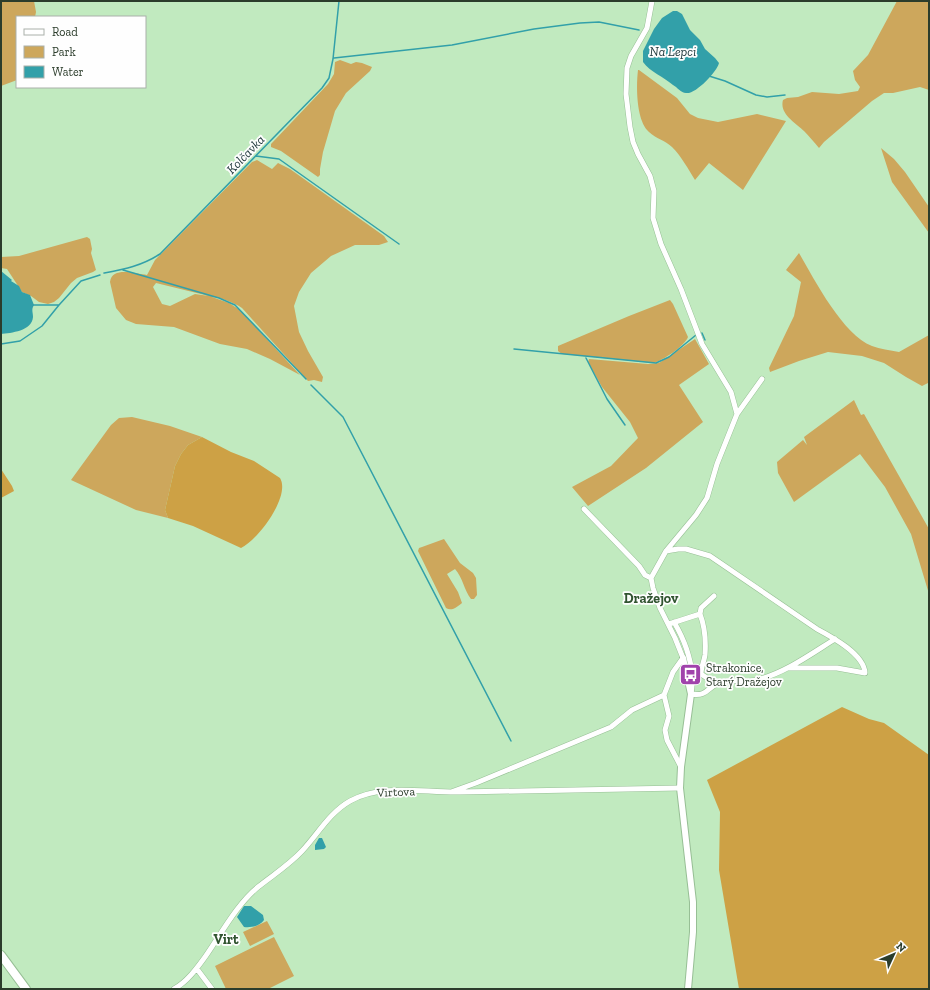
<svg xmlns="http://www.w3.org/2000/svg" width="930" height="990" font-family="'Zilla Slab',serif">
<rect width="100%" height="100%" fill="#c1eabf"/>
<path fill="#cda75c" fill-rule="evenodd" d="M1,1H34L36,12L35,17H17V80L1,86Z
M897,1H929V90L920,87L893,93H884L872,101L824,142L819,148C814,142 809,136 804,131C796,123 779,114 783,100L787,98L798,97L812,92L839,94L858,91L860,87L855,80L853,71L868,55Z
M340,60L351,64L356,62L362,63L372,67L370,71L346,93L335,111L323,152L320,169V175L318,177L281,151L271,147V144L328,84L334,74L335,62Z
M638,70H639L677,98L690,114L698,118L718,122L757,114L786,121L743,190L709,163L695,180C688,169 682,157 672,147C665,140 656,139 649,132C636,121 636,86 638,70Z
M881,148L894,159L905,172L929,207V233L892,182Z
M257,160L272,169L278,163L290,169L384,236L388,242L379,245H355L331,256L311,273L299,292L294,306L299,332L308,351L323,377L322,382L314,380L308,381L242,308C233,302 222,298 212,297L229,303L240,310L300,375L270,359L247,349L220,344L174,327L136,324L126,320L116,308L110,282C112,266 136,274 147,275L155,260L252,162ZM156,283L209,296L195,294L170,306L162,304L153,287Z
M87,237L90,239L92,249L91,253L96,270L93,272L77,278L71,283L59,298L54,302L48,304L39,302L31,296L22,292L7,269L1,268V257L19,256Z
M799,253C814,279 843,335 872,346C880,349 890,350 899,352L929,335L928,383L922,386L906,377L884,363L862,356L828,352L799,361L770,372L769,368L794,316L801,282L786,270Z
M670,300L673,304L688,337C685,346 662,361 653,363L562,354L558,351V346L629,316Z
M695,339L709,364L679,385L703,422L646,468L588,506L572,487L611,466L638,438L630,422L602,387L588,362L589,359L648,364L659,363Z
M854,400L861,415L864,414L929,529V594L911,534L885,487L860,454L794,502L778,473L777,462L803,440L807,445L804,437Z
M132,417L170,426L202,437L188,445L181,454L175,466L165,510L168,518L136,510L71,480L111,425L119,418Z
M444,539L460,563L473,573L476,578L477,595L474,599H471C464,590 463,578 455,569L447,574L458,592L462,603C458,606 452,612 446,608L418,551L419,548L422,547Z
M267,921L274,934L250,946L243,932Z
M274,937L294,976L268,989H226L215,966Z"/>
<path fill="#cda145" d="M202,437L231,452L254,461L280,478C291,496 258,540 241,548L193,526L168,518L165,510L175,466L181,454L188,445Z
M1,469L12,486L14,491L1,498Z
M842,707L869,719L884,723L929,755V989H739L719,870L720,812L707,780Z"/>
<path fill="#32a0a9" d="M673,11H677L682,14L690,30L700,40L705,49L715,58L719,63C717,72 695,95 686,93C681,93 677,87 673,85C664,77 650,72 643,62V51L654,29L662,18Z
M1,271L12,280L11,281L19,286L22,292L30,295L34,305C31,310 33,312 33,317C32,331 11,333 1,334Z
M319,838H322L326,847L324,849L315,850V845Z
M244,906H251L263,915L264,920C260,926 251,928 244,927L237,917Z"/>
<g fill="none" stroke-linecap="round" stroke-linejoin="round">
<path stroke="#32a0a9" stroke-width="1.5" d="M334,58L452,45L534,29L580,23L599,22L639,30
M709,76L725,81L756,95L767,97L785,95
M256,156L279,159L399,244
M123,270L219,298L235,305L306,379
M104,273C125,269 141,266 160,254L322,88L329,78L333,59L339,1
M33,305H59L81,281L100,275
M702,333L705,340
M1,344L20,341L42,326L59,305
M514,349L656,363L669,357L696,335
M586,358L607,399L625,425
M311,385L343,417L511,741"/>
<defs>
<path id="minor" d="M652,1L647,28L631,56L627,68L626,94L630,127L633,142L638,154L650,176L654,191L653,218L661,244L681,289L702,344L731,392L737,414
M584,509L639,566L645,575L651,578
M666,551L678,549H686L710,556L817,629C832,637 864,654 865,673L837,668H788
M700,614L701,608L714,596
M674,622C685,641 690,656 693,678L701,674L716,684
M669,624L700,614C705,627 706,641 705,655C704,662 701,667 701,674
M693,678L691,694C709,697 707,686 721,682C732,679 745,683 757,680C785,673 811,654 835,639
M664,695L669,716L665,730L667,740L681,767
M451,792L476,783L611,727L632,710L664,695L673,672L683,658L675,638L660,608L653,588L651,578L666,551L696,515L707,498L717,464L737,414L762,379
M197,969L212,989
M174,989C187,982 197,968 205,957C221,934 237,904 258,887C273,875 289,865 302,851C318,834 329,813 350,801C382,783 424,793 460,792C533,791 606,789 680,788"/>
<path id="tertiary" d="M683,658L691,694L681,767L680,788L693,902V932L688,989"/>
<path id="primary" d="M1,955L26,989"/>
</defs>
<use href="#minor" stroke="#97bf95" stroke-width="6"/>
<use href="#tertiary" stroke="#97bf95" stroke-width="8"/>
<use href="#primary" stroke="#97bf95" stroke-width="10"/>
<use href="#minor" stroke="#fff" stroke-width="5"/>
<use href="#tertiary" stroke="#fff" stroke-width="6"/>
<use href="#primary" stroke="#fff" stroke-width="8"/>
</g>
<defs>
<symbol id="bus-square" viewBox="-11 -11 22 22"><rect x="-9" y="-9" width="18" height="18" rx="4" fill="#a042ab" stroke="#fefefe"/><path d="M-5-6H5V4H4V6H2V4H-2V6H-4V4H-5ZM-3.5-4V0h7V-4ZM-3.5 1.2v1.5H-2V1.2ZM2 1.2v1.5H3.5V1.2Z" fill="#fff"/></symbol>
</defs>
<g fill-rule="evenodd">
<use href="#bus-square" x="678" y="662" width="25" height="25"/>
</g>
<g text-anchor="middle" stroke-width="3.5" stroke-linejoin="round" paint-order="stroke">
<g font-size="12" fill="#2b3c2b" stroke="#fefefe" text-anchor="start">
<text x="706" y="672">Strakonice,<tspan x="706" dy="14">Starý Dražejov</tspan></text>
</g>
<g font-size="12" fill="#2b3c2b" stroke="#fefefe">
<text transform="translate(396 792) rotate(-2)" y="4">Virtova</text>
</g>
<g font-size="13" font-style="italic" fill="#243c3f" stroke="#fefefe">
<text x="673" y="56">Na Lepci</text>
<text transform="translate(245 154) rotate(-46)" y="5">Kolčavka</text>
</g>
<g font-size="14" font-weight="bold" fill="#315430" stroke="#fefefe">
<text x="651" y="603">Dražejov</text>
<text x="226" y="944">Virt</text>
</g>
</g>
<rect width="930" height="990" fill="none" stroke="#2b3c2b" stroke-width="4"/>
<rect x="16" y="16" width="130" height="72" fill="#fefefe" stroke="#aab0aa"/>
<rect x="24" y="29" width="20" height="6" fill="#ffffff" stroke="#aab0aa"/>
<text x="52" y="36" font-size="12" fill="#2b3c2b">Road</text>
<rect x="24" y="46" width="20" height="12" fill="#cda75c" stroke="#aab0aa"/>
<text x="52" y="56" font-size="12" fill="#2b3c2b">Park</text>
<rect x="24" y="66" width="20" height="12" fill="#32a0a9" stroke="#aab0aa"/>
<text x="52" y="76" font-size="12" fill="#2b3c2b">Water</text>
<g transform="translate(894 954) rotate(46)" stroke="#fefefe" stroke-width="3" paint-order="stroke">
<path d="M0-3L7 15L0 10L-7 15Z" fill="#2b3c2b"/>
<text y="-6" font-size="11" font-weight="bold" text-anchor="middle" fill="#2b3c2b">N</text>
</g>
</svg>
